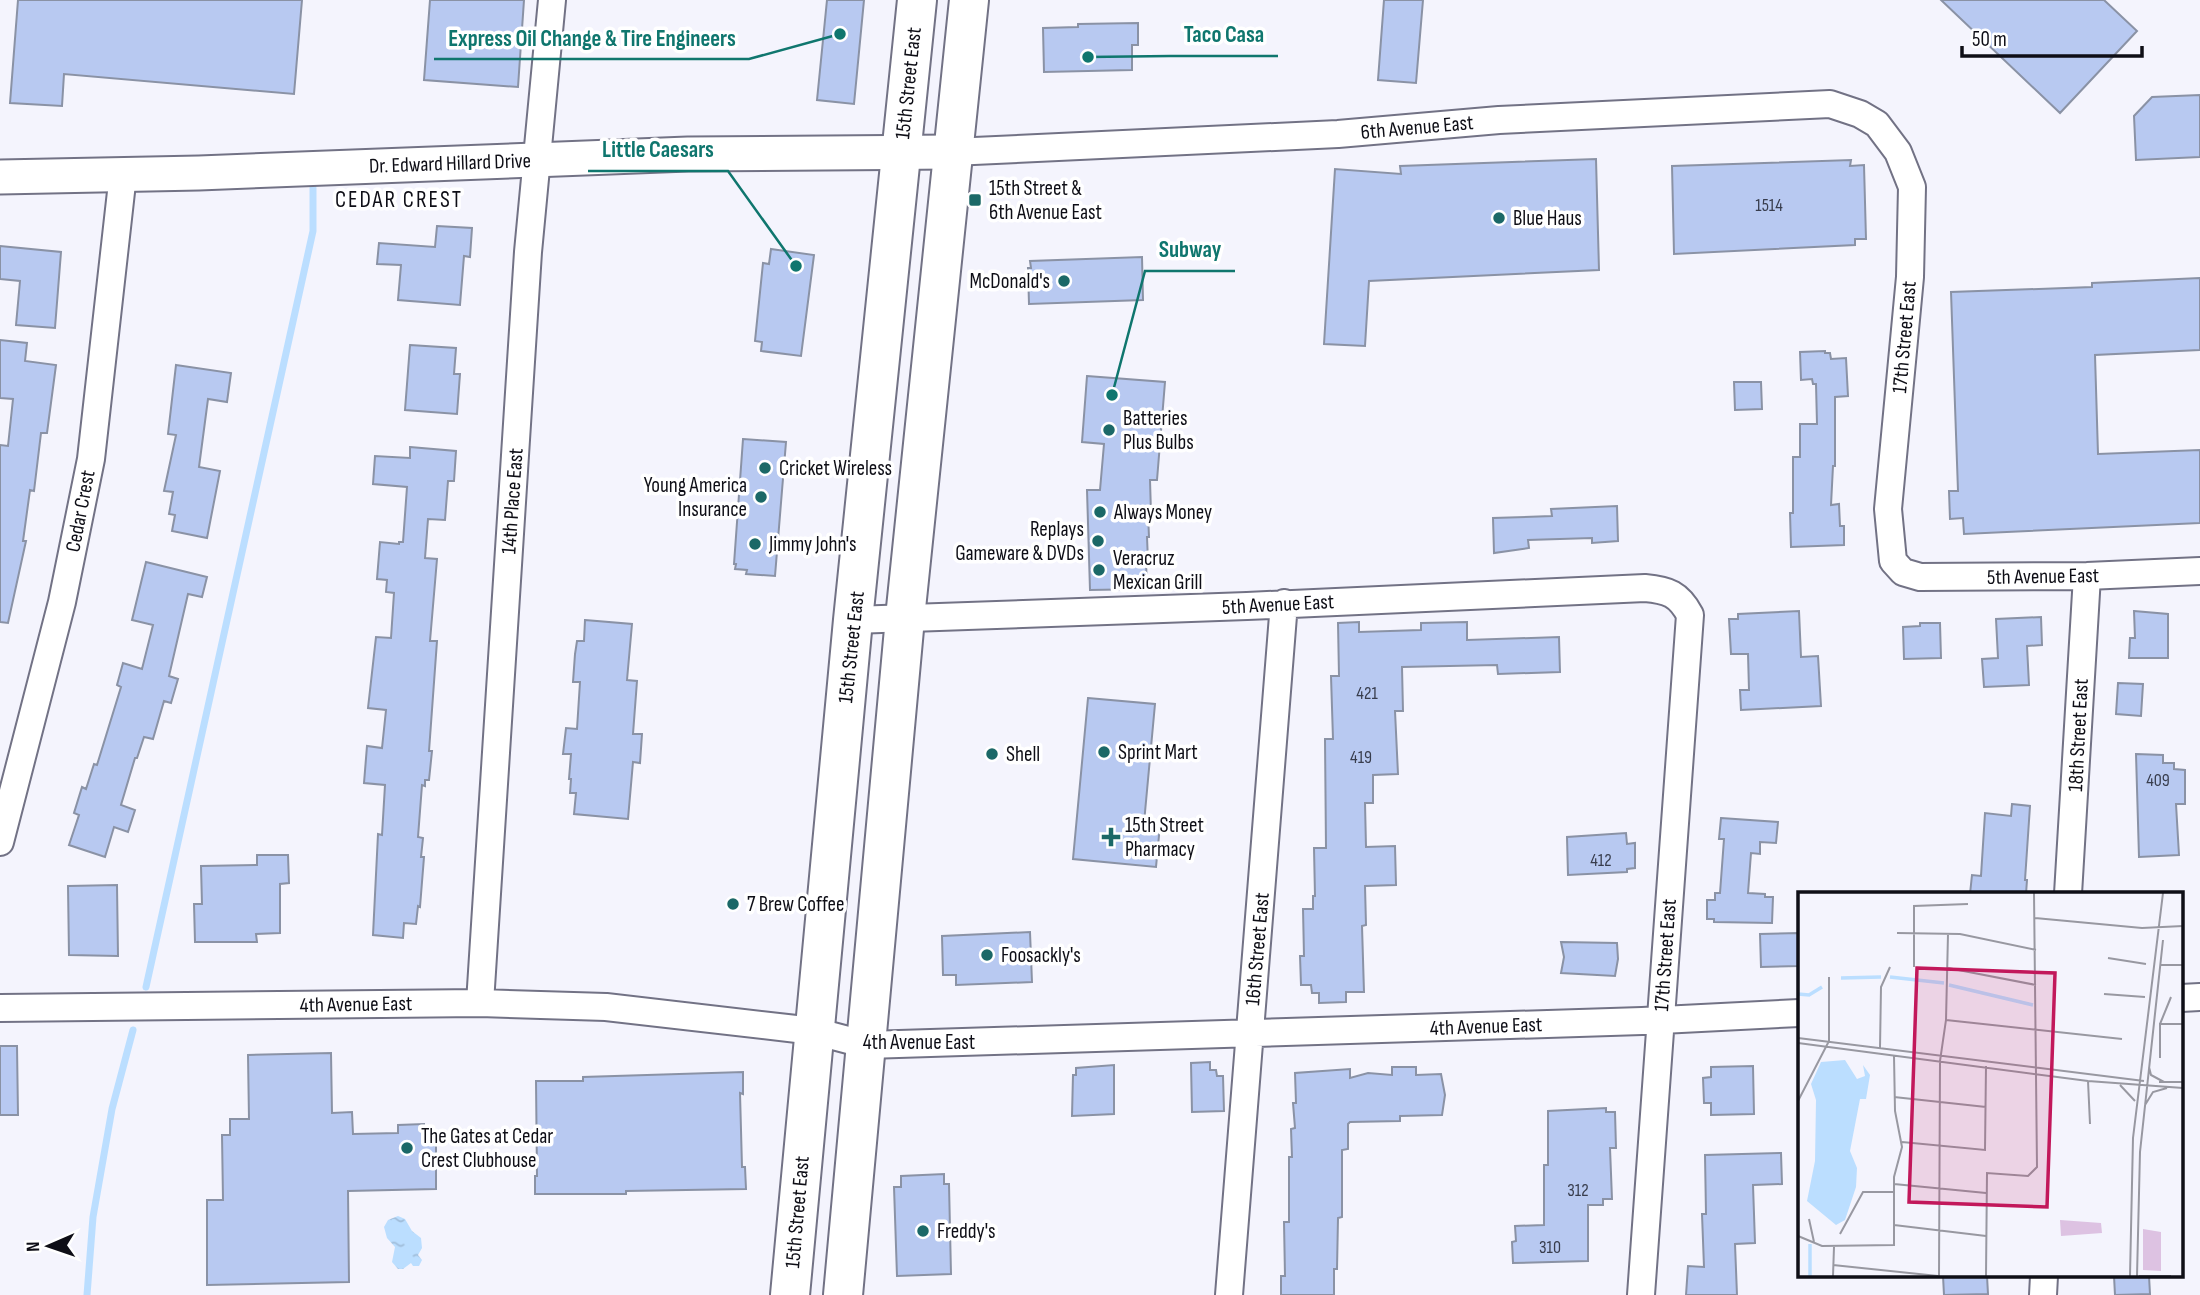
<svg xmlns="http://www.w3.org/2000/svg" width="2200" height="1295" font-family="'Sofia Sans Condensed',sans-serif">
<defs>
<pattern id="water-ripples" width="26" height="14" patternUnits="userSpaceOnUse" patternTransform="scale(1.75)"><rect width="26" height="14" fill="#bbdeff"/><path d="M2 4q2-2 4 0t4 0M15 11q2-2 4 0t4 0" fill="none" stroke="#a0bdda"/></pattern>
</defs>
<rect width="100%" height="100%" fill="#f4f4fd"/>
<path fill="url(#water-ripples)" d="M398,1216L405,1219L412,1231L421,1238L422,1248L418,1255L422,1260L419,1266H413L411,1263L403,1269H398L392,1262L395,1247L387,1238L384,1227L388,1220Z"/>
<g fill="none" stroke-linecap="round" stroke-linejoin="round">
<path stroke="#bbdeff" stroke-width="7" d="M146,987L313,231V188
M87,1295L93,1217L112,1109L133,1030"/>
</g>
<path fill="#b8c9f1" stroke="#8a92a5" stroke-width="2" d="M18,0H302L294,94L64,74L62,106L10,103Z
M430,0H524L518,87L424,80Z
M827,0H864L854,104L817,100Z
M1384,0H1423L1416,83L1378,80Z
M1941,0H2104L2137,31L2060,113Z
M1138,23V45H1132V70L1044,72L1043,28L1078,27V24Z
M2200,95V157L2136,160L2134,116L2152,97Z
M1596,159L1599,270L1369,281L1365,346L1324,344L1335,169L1401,174L1400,166Z
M1851,160L1850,166L1864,165L1866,239H1855V245L1674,254L1672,166Z
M437,226L472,228L470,257L464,256L460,305L398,300L401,265L377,264L379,243L435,247Z
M0,246L61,252L55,328L16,325L20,281L0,279Z
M771,249L814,255L801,356L761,351L762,342L755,341L763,263L769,264Z
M1142,257L1143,300L1029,304L1028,268H1031L1030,261Z
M2200,278V350L2095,355L2098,454L2200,450V523L1964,534L1963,518L1950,519L1949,491H1958L1951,292L2092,287V283Z
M0,340L27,343L25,361L56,365L47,433H41L34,491L30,490L23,541H26L8,623L0,622V445L8,446L13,399L0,398Z
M410,345L456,348L454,374H460L457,414L405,410Z
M1825,351V353H1830L1831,359L1846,358L1848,396L1835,397V466H1833L1831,505L1839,504L1840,526H1844V545L1791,547L1790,513H1793V457H1800V424H1817L1816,384H1813L1812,379L1801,380L1800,352Z
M176,365L231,373L227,402L208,399L199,467L220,471L207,538L172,531L175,515L169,514L173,492L164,491L176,435L168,434Z
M1087,376L1165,382L1157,480H1150L1151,513H1148L1149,537H1147L1148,561H1146L1147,589L1090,590L1087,490H1100L1104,444L1082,442Z
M1734,382H1761L1762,409L1735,410Z
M743,439L786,442L775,576L746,574L747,570L735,569L736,564H734Z
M410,447L456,451L454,481H448L445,520L428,519L425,558L437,559L430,641H437L429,751H432L429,780H425V786L422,785L418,837L423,838L421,857H424L420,907L418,906L416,924L404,923L403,938L373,935L378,834L382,835L385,785L364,783L367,746L382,748L386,710L368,708L376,637L391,638L394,593L386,592L387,580L377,579L380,542L399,544V542H403L407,487L373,484L375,456L410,458Z
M1617,506L1618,541L1592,543V538L1528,540L1529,548L1494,553L1493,518L1552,516L1551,509Z
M146,562L207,577L202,597L188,594L169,676L178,679L171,703L164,701L153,739L144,737L137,758H135L121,805L135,810L128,832L114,827L105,857L69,845L79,815L74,813L82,787L86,789L94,764L97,765L121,687L117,685L123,663L142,669L153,625L132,620Z
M1799,611L1801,657L1818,656L1821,706L1741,710L1740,690H1749L1748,654H1731L1729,619H1738V614Z
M2134,611L2168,614V658H2129L2130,638H2135Z
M2041,617L2042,645L2027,646L2029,685L1984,687L1982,659L1998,658L1996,619Z
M585,620L632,624L627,680L637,681L633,734H642L640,763L633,762L628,819L574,814L576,793H570L571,779H569L571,754H563L566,728L577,729L580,682H573L575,654L577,641H584Z
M1359,622V632L1421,630V623L1467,622V640L1559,637L1560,672L1498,674L1497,665L1402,667L1403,711H1395L1398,774L1373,775V803H1365L1366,847L1395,846L1396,885L1365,886L1366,925L1362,926L1364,992H1346V1002L1319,1003V993H1312L1311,985H1301L1300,956H1304L1303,909H1313V896H1315L1314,848H1326L1325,739H1333L1331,676H1339L1338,623Z
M1920,623H1940L1941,658L1904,659L1903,627L1920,626Z
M2118,683L2143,684L2141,716L2116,714Z
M1088,698L1155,704L1144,823L1160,825L1156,867L1073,859Z
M2136,754L2163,755V763H2174V769L2185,770V804H2176L2179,855L2139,857Z
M2012,804L2030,806L2025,880H2027L2026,894H1970L1972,875L1981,876L1985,813L2011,816Z
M1721,818L1778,822L1776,843L1760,842V854L1751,853L1748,893L1765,894V897H1773L1772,923L1714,922V919H1707V900H1715V893H1720L1724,839H1719Z
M1626,833L1627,844L1635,843V868L1627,869V872L1568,875L1567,837Z
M257,855H288L289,883L280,884V933L256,934L257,942H195L194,904H202L201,866L257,865Z
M117,885L118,956L69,955L68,886Z
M1030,932L1032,982L956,985V975H943L942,936Z
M1799,933V966L1761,967L1760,934Z
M1561,942L1617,943L1618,959L1615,976L1561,973L1564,957Z
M0,1046H17L18,1115H0Z
M331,1053L332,1113L352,1112L353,1134L398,1133V1125L424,1124V1132H436V1189L348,1191L349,1282L207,1285V1200H223L222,1135H230V1119H249L248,1055Z
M1210,1062V1070H1216L1217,1076H1223L1224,1111L1192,1112L1191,1063Z
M1114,1065V1114L1072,1116L1073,1075H1076V1068Z
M1753,1066L1754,1114L1711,1115V1103H1704L1703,1078L1711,1077V1067Z
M1392,1067H1416V1075L1441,1074L1445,1095L1442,1115L1400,1116V1121L1350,1122L1348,1124V1149L1342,1150V1217L1338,1218L1337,1269H1334V1295H1281V1276H1285L1284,1222H1289V1157H1292L1291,1129L1295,1128L1293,1103H1296L1295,1073L1350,1069V1078L1368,1073L1392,1075Z
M743,1072V1094L740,1093L742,1167H745L746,1189L626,1191V1194H535V1176H537L536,1081H583V1077Z
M1606,1108V1112H1615L1616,1148H1610L1612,1199H1603V1205H1588V1261L1513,1263L1512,1242L1516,1241L1515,1226L1544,1225V1165H1548V1111Z
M1781,1153L1782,1184L1753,1185L1755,1243L1735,1244L1737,1295H1686L1688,1266L1704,1267L1702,1214H1706L1705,1155Z
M944,1174V1184H949L951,1274L897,1276L894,1187H901V1176Z
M1943,1276H1987L1988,1294L1944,1295Z
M2114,1276H2149L2150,1294L2115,1295Z"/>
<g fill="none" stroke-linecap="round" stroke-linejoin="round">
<defs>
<path id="minor" d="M952,152L1338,134L1499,120L1830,104L1860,114L1877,124L1898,152L1912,187L1910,277L1888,509L1893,561L1903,572L1920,577L2087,576L2200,571
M853,620L1247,606L1645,588C1668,590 1679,594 1690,615L1641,1295
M0,842L62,602L91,459L123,174
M2068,894L2087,576
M2181,998L2200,997
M480,1003L528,252L552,0
M0,1008L480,1003L606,1007L814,1031L867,1045L1642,1021L1799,1013
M1229,1295L1284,603
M2043,1295L2044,1276"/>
<path id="tertiary" d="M0,177L199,173L688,154L952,152"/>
<path id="primary" d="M790,1295L853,620L917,0
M843,1295L905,618L969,0"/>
</defs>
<use href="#minor" stroke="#727285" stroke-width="30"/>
<use href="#tertiary" stroke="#727285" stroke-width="37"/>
<use href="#primary" stroke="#727285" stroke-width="42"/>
<use href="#minor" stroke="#fff" stroke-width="26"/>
<use href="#tertiary" stroke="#fff" stroke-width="33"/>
<use href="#primary" stroke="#fff" stroke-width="38"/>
</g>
<g fill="#1b6867" stroke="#fff" stroke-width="2.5">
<rect x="968" y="193" width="14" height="14" rx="3.5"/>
<circle cx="1499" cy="218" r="7"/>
<circle cx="1064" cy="281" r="7"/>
<circle cx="1109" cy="430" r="7"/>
<circle cx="765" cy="468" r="7"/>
<circle cx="761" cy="497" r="7"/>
<circle cx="1100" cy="512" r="7"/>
<circle cx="1098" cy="541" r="7"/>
<circle cx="755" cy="544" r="7"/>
<circle cx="1099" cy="570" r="7"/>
<circle cx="1104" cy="752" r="7"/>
<circle cx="992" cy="754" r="7"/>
<path d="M1107.5 826.5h7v7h7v7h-7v7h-7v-7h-7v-7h7z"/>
<circle cx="733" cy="904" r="7"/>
<circle cx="987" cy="955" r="7"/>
<circle cx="407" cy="1148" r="7"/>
<circle cx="923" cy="1231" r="7"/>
</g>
<g text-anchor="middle" stroke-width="7" stroke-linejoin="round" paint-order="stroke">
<g font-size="18" fill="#383d4d">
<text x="1769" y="211">1514</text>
<text x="1367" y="699">421</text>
<text x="1361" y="763">419</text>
<text x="2158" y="786">409</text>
<text x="1601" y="866">412</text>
<text x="1578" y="1196">312</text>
<text x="1550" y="1253">310</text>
</g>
<g font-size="21" fill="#0e0e16" stroke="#fff">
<text transform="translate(908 83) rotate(-84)" y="7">15th Street East</text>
<text transform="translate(1417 127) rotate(-5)" y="7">6th Avenue East</text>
<text transform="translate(450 163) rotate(-2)" y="7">Dr. Edward Hillard Drive</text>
<text transform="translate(1904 337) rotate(-85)" y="7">17th Street East</text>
<text transform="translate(512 501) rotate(-86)" y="7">14th Place East</text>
<text transform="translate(80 511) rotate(-79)" y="7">Cedar Crest</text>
<text transform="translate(2043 576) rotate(-1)" y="7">5th Avenue East</text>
<text transform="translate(1278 604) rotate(-3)" y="7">5th Avenue East</text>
<text transform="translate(851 647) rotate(-84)" y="7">15th Street East</text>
<text transform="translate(2078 735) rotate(-87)" y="7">18th Street East</text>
<text transform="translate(1257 949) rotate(-85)" y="7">16th Street East</text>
<text transform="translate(1665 955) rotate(-86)" y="7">17th Street East</text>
<text transform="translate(356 1004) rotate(-1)" y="7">4th Avenue East</text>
<text transform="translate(1486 1026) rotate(-2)" y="7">4th Avenue East</text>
<text x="919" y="1049">4th Avenue East</text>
<text transform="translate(797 1212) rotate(-85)" y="7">15th Street East</text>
</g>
<g font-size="21" fill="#0e0e16" stroke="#fff" text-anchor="start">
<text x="989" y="195">15th Street &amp;<tspan x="989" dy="24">6th Avenue East</tspan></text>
<text x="1513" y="225">Blue Haus</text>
<text x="1050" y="288" text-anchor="end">McDonald's</text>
<text x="1123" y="425">Batteries<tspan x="1123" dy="24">Plus Bulbs</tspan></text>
<text x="779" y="475">Cricket Wireless</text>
<text x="747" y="492" text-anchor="end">Young America<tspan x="747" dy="24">Insurance</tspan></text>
<text x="1114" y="519">Always Money</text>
<text x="1084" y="536" text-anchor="end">Replays<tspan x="1084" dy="24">Gameware &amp; DVDs</tspan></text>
<text x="769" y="551">Jimmy John's</text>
<text x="1113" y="565">Veracruz<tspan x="1113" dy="24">Mexican Grill</tspan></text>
<text x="1118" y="759">Sprint Mart</text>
<text x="1006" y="761">Shell</text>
<text x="1125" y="832">15th Street<tspan x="1125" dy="24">Pharmacy</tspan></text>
<text x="747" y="911">7 Brew Coffee</text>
<text x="1001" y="962">Foosackly's</text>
<text x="421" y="1143">The Gates at Cedar<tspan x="421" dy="24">Crest Clubhouse</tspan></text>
<text x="937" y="1238">Freddy's</text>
</g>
<g font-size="23" letter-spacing="2" fill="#0e0e16" stroke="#fff">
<text x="399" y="207">CEDAR CREST</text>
</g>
</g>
<g transform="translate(1798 892)">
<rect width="385" height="385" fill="#f4f4fd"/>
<path d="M262,328L303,331L304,341L263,344ZM345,337L363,340V379L345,378Z" fill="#ddc2e2"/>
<path d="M47,168L59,187L67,184L65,173L72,183L68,207H62L52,259L59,276L58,295L47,328L38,333L9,309L17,269L18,208L13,192L23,170Z" fill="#bbdeff"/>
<path fill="none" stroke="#bbdeff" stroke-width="3.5" d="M92,85L146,91M43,86L83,85M151,93L235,113M0,102L11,103L24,95M12,384V352"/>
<path fill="none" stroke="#9898a1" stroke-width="2" d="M237,26L344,36L385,34M99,41L162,42L238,58M310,66L348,72M362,73H385M116,75V14L170,12M150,76L238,93M306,102L347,105M148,128L324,147M361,132H385M0,146L346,189M0,151L290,189L385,196M82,156L83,95L92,75M362,166V132L373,105M351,175L353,183L366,190M290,189L292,232M361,190H385M322,193L337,209M96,205L188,215M0,209L31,149V85M347,213L355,200L369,196M104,250L187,258L188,174M96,292L188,301M11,327L16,350M96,333L188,344M42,342L65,300H96M0,344L24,354L96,353V285L104,255L97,219L96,164M35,373L140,384M35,384L36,355M141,384L142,169L148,128L150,42M188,384L189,281L230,284L239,275L236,1M332,384L335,246L365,1M339,384L342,260L365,48M341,384H373"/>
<path fill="#c2185b" fill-opacity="0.15" stroke="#c2185b" stroke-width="3.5" d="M119,76L257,81L249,315L111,310Z"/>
<rect width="385" height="385" fill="none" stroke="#0e0e16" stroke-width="3.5"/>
</g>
<path fill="none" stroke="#0f766e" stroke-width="2.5" d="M1088 57L1170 56H1278M840 34L749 59H434M796 266L728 171H588M1112 395L1145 271H1235"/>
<g fill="#0f766e" stroke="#fff" stroke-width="2.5">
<circle cx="1088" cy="57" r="7"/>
<circle cx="840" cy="34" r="7"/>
<circle cx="796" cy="266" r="7"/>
<circle cx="1112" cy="395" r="7"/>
</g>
<g font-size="23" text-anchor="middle" font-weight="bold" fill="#0f766e" stroke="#fff" stroke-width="7" stroke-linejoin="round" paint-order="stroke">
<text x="1224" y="42">Taco Casa</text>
<text x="592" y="46">Express Oil Change &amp; Tire Engineers</text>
<text x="658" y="157">Little Caesars</text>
<text x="1190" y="257">Subway</text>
</g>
<g transform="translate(49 1246) rotate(268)" stroke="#ffffff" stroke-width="5" paint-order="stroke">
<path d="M0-5L12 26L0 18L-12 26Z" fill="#0e0e16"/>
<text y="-10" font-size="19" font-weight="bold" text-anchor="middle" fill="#0e0e16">N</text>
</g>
<path d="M1962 46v10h180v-10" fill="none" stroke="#0e0e16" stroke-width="3.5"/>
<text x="1972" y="46" font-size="21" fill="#0e0e16" stroke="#ffffff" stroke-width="5" paint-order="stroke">50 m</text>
</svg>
